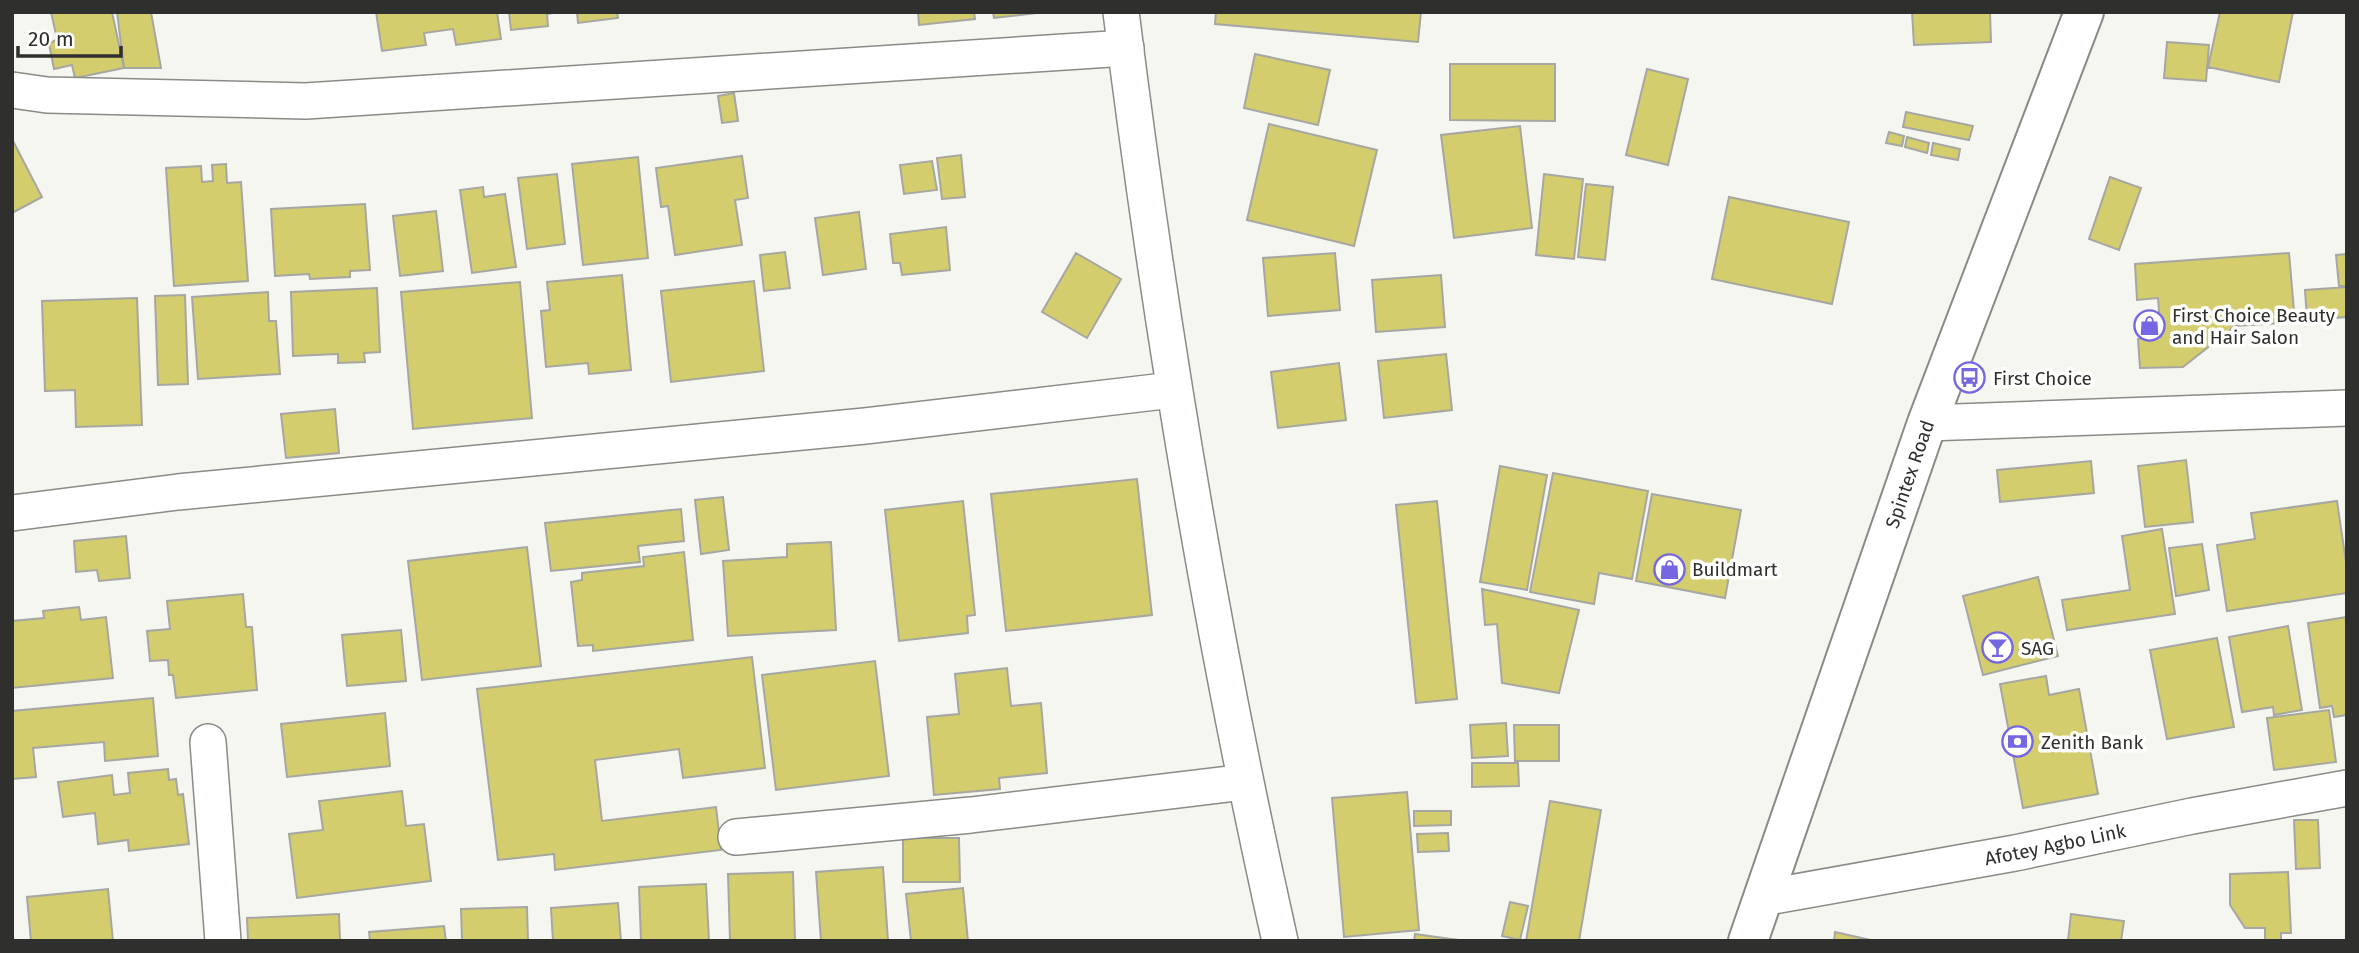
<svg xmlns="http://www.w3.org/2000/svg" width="2359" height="953" font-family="'Fira Sans',sans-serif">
<rect width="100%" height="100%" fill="#f6f6f1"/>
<path fill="#d4cd6e" stroke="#a6a6a2" stroke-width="2" d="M51,12H112L124,68L75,78L72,65L54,69L49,44L57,39Z
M117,12H151L161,68H124Z
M376,12H497L501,39L456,45L453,29L424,33L426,45L382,51Z
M509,12H559L547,14L548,26L511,30Z
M577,12H617L618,18L578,23Z
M918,12H974L975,19L919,25Z
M993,12H1045L994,18Z
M1216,12H1421L1418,42L1215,24Z
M1912,12H1990L1991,42L1914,45Z
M2220,12H2293L2279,82L2208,67Z
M2167,42L2209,45L2206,81L2164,78Z
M1255,54L1330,70L1318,125L1244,108Z
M1450,64H1555V121L1450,120Z
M1647,69L1688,79L1668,165L1626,155Z
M734,93L738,121L722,123L718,96Z
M1906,112L1973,126L1969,140L1903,127Z
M1269,124L1377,150L1354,246L1247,220Z
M1520,126L1532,228L1454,238L1441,135Z
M1889,132L1904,136L1902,146L1886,143Z
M1907,137L1929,143L1927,153L1905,147Z
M12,139L42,197L12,213Z
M1933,143L1960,149L1958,160L1931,155Z
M961,155L965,197L942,199L937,158Z
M742,156L748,198L735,200L742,245L675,255L668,206L661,207L656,168Z
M638,157L648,258L583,265L572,164Z
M932,161L937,190L904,194L900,165Z
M226,164L227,183L241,182L248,281L174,286L166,168L201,166L202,182L213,181L212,165Z
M557,174L565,244L527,249L518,178Z
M1544,174L1583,179L1574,259L1536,255Z
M2110,177L2141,188L2119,250L2089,239Z
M1586,184L1613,187L1605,260L1578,257Z
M483,187L484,197L505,194L516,267L472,273L460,190Z
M1729,197L1849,222L1832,304L1712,279Z
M365,204L370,270L350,271V277L310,279L309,274L275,276L271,209Z
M436,211L443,271L400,276L393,216Z
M859,212L866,269L823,275L815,218Z
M946,227L950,270L902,275L900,263H893L890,234Z
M785,252L790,288L764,291L760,255Z
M1076,253L1121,279L1087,338L1042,312Z
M1335,253L1340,310L1268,316L1263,258Z
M2289,253L2295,322L2235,326L2183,367L2140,368L2138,339L2161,337L2158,298L2137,300L2135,264Z
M2347,254V286H2339L2336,255Z
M622,275L631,370L589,374L588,363L546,367L541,311L550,310L547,282Z
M1441,275L1445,327L1376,332L1372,280Z
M754,281L764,371L671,382L661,291Z
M520,282L532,418L413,429L401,292Z
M2347,287V317L2307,320L2305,290Z
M377,288L380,352L364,353L365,362L338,363V354L293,356L291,292Z
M268,292L269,321H276L280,374L198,379L192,297Z
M185,295L188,384L158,385L155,296Z
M137,298L142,425L76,427L75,390L45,391L42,301Z
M1446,354L1452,410L1384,418L1378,361Z
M1339,363L1346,420L1278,428L1271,372Z
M335,409L339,453L286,458L281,414Z
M2186,460L2193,522L2145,527L2138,466Z
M2091,461L2094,493L2000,502L1997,470Z
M1500,466L1547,475L1527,590L1480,582Z
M1553,473L1648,491L1632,579L1599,573L1594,604L1530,592Z
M1137,479L1152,615L1006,631L991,494Z
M1652,494L1741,510L1725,598L1636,581Z
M723,497L729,550L701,554L695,500Z
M963,501L975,615L967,616L968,633L899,641L885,510Z
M1437,501L1457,699L1416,703L1396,505Z
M2337,501L2347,569V593L2227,611L2217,545L2255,539L2251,513Z
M681,509L684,541L638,546L640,562L551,571L545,523Z
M2162,529L2175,614L2067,630L2062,600L2130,590L2122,536Z
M126,536L130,578L99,581L97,570L76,572L74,541Z
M831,542L836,630L728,636L723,561L787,557V544Z
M2202,544L2209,590L2176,596L2169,548Z
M527,547L541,666L422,680L408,561Z
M684,552L693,640L593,651V645L578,646L571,582L582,580V573L644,566L643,557Z
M2038,577L2058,656L1983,675L1963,596Z
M1482,589L1579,610L1559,693L1502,683L1497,624L1485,625Z
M243,594L246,627H252L257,690L176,698L173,675H169L168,660L150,661L147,631L170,629L167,601Z
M79,607L81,620L106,617L113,678L12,688V621L44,618L43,611Z
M2347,617V715L2334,717L2332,706L2320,708L2308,623Z
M2288,626L2302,710L2274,715L2273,707L2242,712L2229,637Z
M401,630L406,681L347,686L342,635Z
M2217,638L2234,727L2167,739L2150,650Z
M752,657L765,768L683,778L679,749L595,760L602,821L716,807L721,850L555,870L554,854L498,860L477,689Z
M875,661L889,776L776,790L762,675Z
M1007,668L1011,706L1041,703L1047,773L999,778L1000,789L934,795L927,717L959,714L955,674Z
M2046,676L2049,695L2079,689L2098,794L2023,808L2000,684Z
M153,698L158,756L105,761L104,742L33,748L36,777L12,779V711Z
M2329,710L2336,762L2274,770L2267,718Z
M385,713L390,766L287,777L281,724Z
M1506,723L1508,756L1472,758L1470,725Z
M1514,725H1559V761H1515Z
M1472,763H1518L1519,786L1472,787Z
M168,769L169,780L176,779L178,795L183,794L189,844L129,851L128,840L98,844L95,813L63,817L58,782L112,775L114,795L130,793L128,773Z
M402,791L406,826L424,824L431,881L297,898L289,834L323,830L319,801Z
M1407,792L1419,930L1344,937L1332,798Z
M1550,801L1601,810L1579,941H1526Z
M1414,811H1451V825L1414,826Z
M2294,820H2318L2320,868L2296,869Z
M1448,833L1449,851L1418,852L1417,834Z
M903,838H959L960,882H903Z
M883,867L888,941H821L816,872Z
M793,872L795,941H730L728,874Z
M2288,872L2291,933H2281V941H2265V928H2245L2230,905V874Z
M706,884L709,941H641L639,887Z
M963,888L968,941H911L906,894Z
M108,889L113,941H31L27,897Z
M1510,902L1528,906L1520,940L1502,936Z
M618,903L621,941H553L551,908Z
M527,907L528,941H462L461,909Z
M339,914L340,941H248L247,918Z
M2071,914L2124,921L2121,941H2068Z
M444,926L446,941H370L369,932Z
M1835,932L1875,941H1834Z
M1415,934L1466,941H1414Z"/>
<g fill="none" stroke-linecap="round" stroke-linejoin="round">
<defs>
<g id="minor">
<path d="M1121,12C1160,324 1211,634 1280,941"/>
<path d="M12,90L47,95L306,101L1126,48"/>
<path d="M1927,423L2347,408"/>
<path d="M12,513L178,492L865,426L1173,390"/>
<path d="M208,742L223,941"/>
<path d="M736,837L971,815L1245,782"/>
<path id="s1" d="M1762,898L2015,853L2192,816L2347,788"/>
</g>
<g id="secondary">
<path id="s2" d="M1748,941L1927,423L2084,12"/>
</g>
</defs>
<use href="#minor" stroke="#8a8a86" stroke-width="38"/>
<use href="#secondary" stroke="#8a8a86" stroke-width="42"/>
<use href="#minor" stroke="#fff" stroke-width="35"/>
<use href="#secondary" stroke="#fff" stroke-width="38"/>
</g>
<defs>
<symbol id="shop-ring" viewBox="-11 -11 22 22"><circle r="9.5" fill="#fffffe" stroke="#7566e1" stroke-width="1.5"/><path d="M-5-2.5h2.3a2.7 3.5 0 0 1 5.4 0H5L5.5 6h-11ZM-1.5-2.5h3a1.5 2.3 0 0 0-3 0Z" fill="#7566e1"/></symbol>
<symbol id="bus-ring" viewBox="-11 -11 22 22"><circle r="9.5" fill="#fffffe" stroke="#7566e1" stroke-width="1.5"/><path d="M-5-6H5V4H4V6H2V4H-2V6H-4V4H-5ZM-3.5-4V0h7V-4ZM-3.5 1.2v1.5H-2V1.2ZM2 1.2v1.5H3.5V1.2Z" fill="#7566e1"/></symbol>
<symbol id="bar-ring" viewBox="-11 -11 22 22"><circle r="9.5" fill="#fffffe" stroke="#7566e1" stroke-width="1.5"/><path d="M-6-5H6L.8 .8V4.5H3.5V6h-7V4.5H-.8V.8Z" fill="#7566e1"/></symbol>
<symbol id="bank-ring" viewBox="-11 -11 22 22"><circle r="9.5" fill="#fffffe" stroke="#7566e1" stroke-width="1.5"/><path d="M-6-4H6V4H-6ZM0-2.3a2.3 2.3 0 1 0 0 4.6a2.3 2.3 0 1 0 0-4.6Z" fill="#7566e1"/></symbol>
</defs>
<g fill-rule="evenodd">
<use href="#shop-ring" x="2132" y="308" width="35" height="35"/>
<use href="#bus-ring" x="1952" y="360" width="35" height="35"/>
<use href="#shop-ring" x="1652" y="552" width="35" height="35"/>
<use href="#bar-ring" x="1980" y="630" width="35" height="35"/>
<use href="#bank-ring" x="2000" y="724" width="35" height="35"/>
</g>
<g text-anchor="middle" stroke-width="7" stroke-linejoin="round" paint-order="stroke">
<g font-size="19" fill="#2f2f2e" stroke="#fffffe" text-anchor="start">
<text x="2172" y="322">First Choice Beauty<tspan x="2172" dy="22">and Hair Salon</tspan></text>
<text x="1993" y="385">First Choice</text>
<text x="1692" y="576">Buildmart</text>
<text x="2021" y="655">SAG</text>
<text x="2041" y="749">Zenith Bank</text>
</g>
<g font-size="19" fill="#2f2f2e" stroke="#fffffe">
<text dy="7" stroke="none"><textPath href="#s2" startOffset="494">Spintex Road</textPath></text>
<text dy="7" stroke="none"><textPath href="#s1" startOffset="298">Afotey Agbo Link</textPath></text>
</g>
</g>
<rect width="2359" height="953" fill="none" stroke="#2f2f2e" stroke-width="28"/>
<path d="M18 46v10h103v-10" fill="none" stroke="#2f2f2e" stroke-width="3.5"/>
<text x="28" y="46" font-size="21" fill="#2f2f2e" stroke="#fffffe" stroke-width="5" paint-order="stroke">20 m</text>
</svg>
